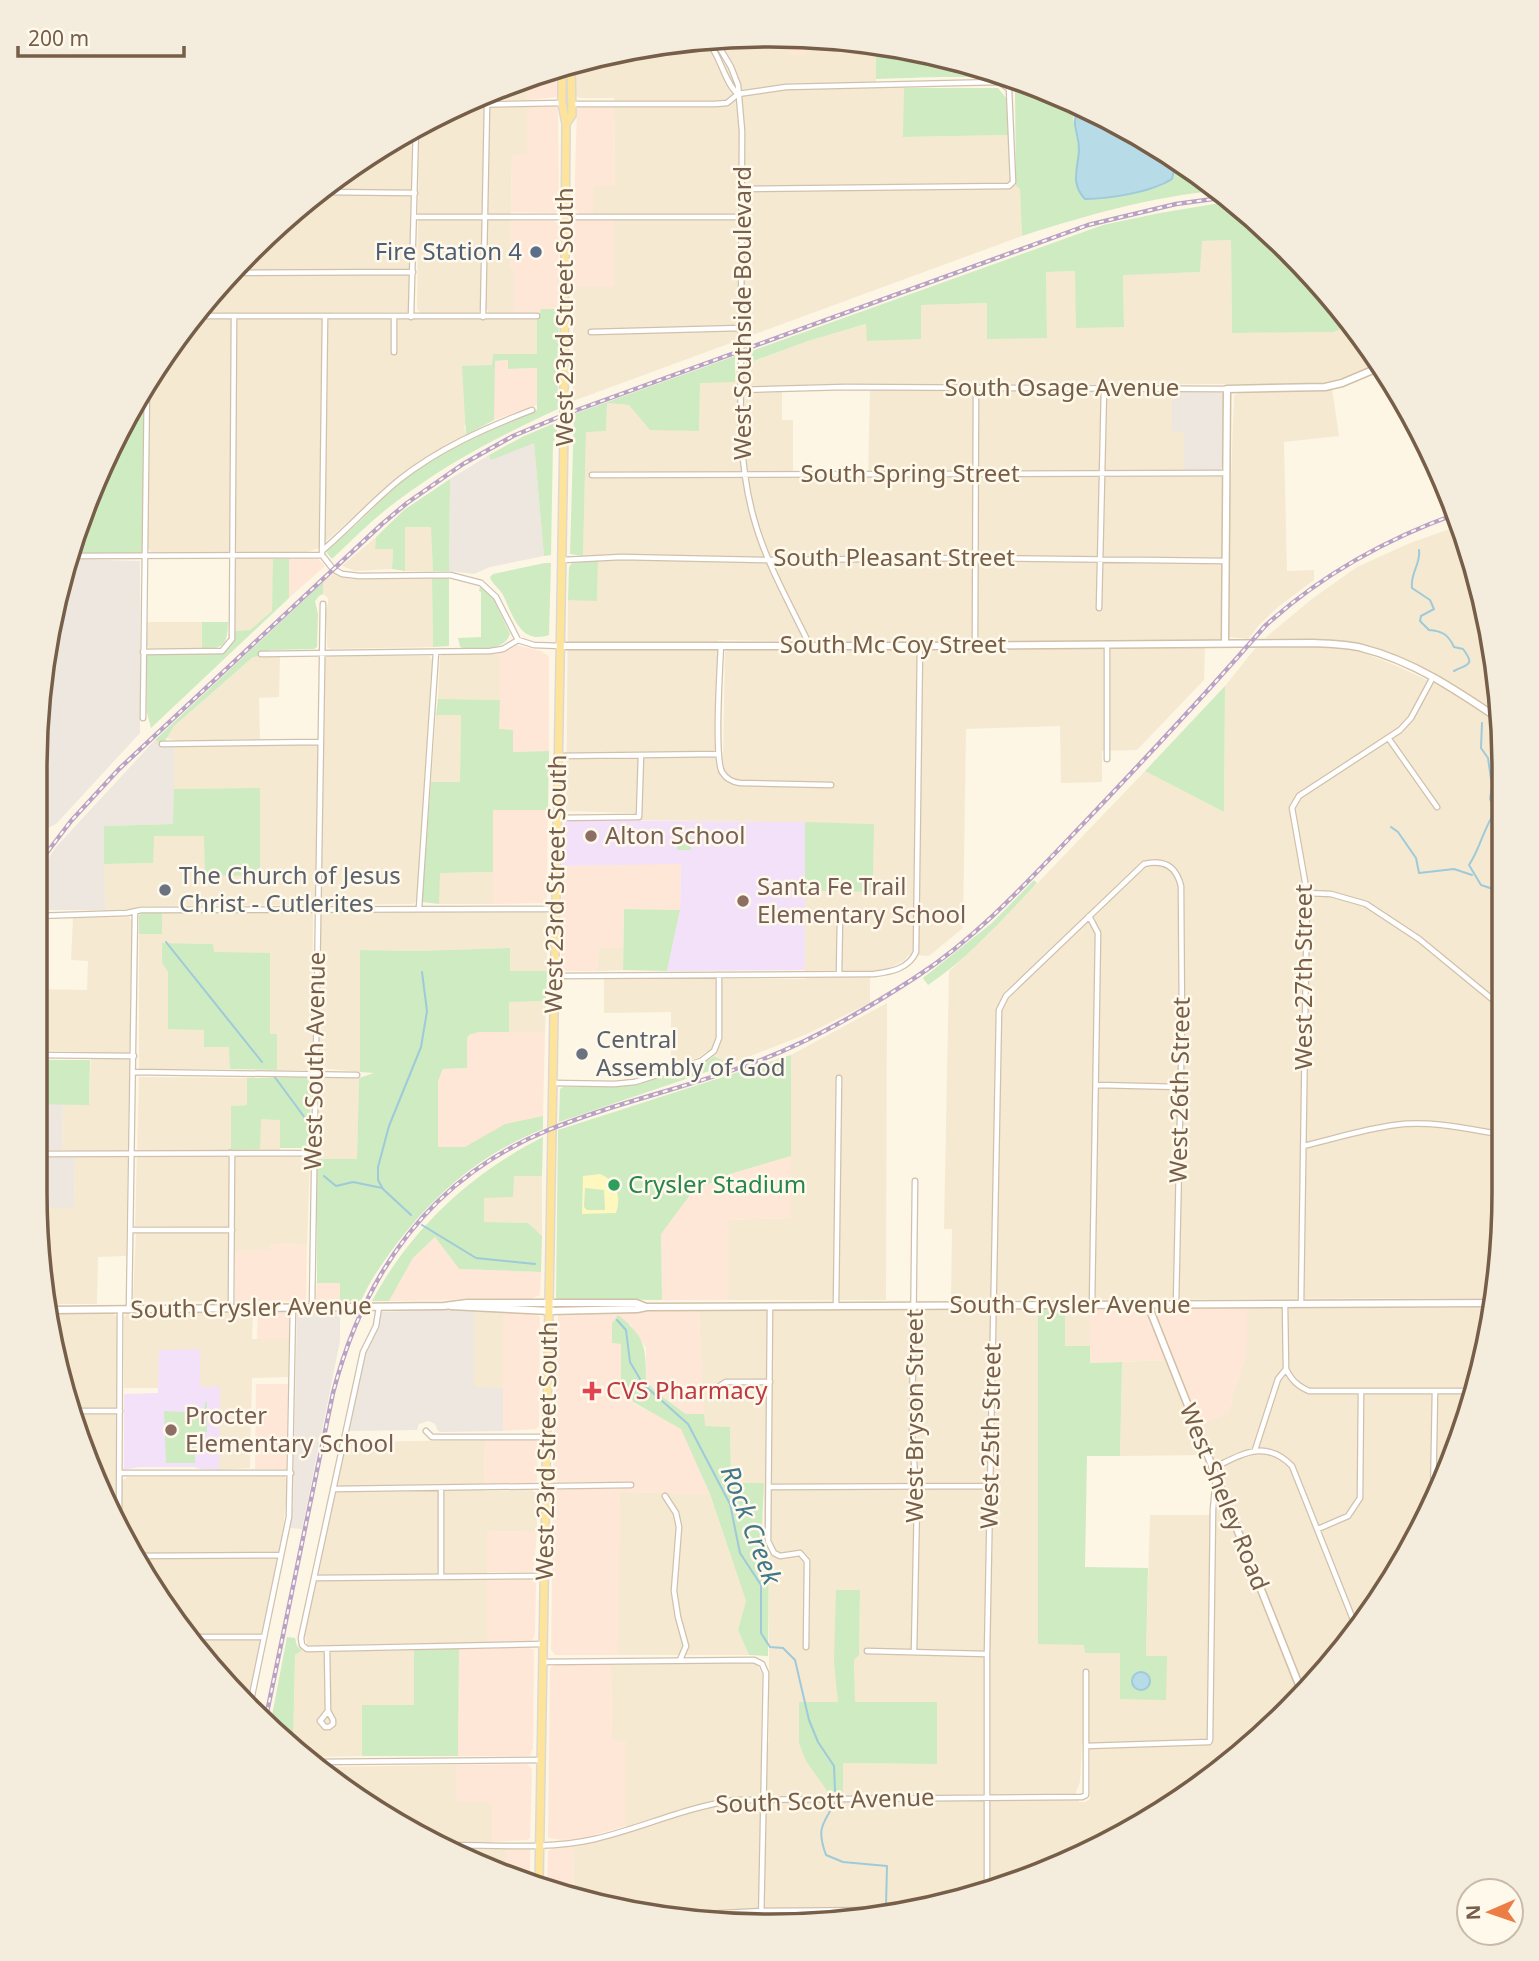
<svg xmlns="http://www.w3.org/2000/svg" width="1539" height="1961" font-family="'Noto Sans',sans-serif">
<rect width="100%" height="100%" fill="#fdf6e4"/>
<path fill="#f5e9d2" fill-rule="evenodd" d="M806,37H818L876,46V88H904V137L1008,135L1010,181L1020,188L1022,236L573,401V287L614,286V215L593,214V186L615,185L614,98H579L575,95L577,64L611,56L647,55L653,46L674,41L702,40L715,56L746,39L783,38L790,55H805Z
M527,77V100H475Z
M527,107V155H512L510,269H514V313H490L485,308L489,110L490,108Z
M459,108H482L485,110L481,310L476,313H421L417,309L419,126Z
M412,129L410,308L408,312L197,314L217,286L286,217L403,133Z
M1231,240L1232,333L1334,332L1350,325L1378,364L1350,376L1317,384L782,385V420H793V478H868L870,390L1172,391V431H1184V476H1221L1223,478L1221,638L1214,641L915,643L718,640L716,749L713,751H682V757H723L725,652L731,648L1205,647L1204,680L1137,750L1102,751V782L1061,783L1060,726L966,729L963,928L929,956L909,955L905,960L886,970L870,971V1003L807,1034L730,1064L706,1052L699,1057L671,1067V1012L604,1013V979H805V891L873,892L874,824L640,820L633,813L566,811L568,600H597L598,556H583L586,431H606L607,403L629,405L650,429L699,431L700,382H734L736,368L808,341L867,324V341L921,338V305L987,303L1047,337L1046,272L1075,271L1124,327L1123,274L1200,272L1201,241Z
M194,317L537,319V354H493V365L464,427L466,435L415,466L391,484L317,549L307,552H274L272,611L250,630L234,631L236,552H151L147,547L149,380Z
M1387,377L1406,403L1409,410L1399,413Z
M1332,388L1339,436L1284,442L1287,571L1314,570V580L1278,607L1259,625L1248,639L1229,637L1230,504L1234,396L1241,391Z
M1461,525L1465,534L1501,715L1453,684L1391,656L1359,645L1320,639L1265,638L1313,598L1357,567L1410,543Z
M405,527H432L433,571H405Z
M376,537L375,549H393L392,569L355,571L342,566Z
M334,573L350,579L432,577L433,647L330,649L327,647L326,612L328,603V598L323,594V582Z
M147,622H202V650L149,648L147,646Z
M1309,645L1362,652L1397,666L1461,696L1502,724L1504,1192L1494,1298L951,1300L952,1229H944L949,971L983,940L1145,771L1224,812L1225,686L1257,646Z
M442,654H497L500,658V700L438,699L440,657Z
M280,656L279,697L259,698L260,739L179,741L166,738L174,726L253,657Z
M328,656H429L432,660L417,901L413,904L140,906L131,909L105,910L104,864L153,863V836H205L260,788L174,789V747L323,743L325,658Z
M436,715H461L460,783L431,782Z
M493,872V904H439V873Z
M313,911L312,1067L306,1070H277V1035L270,1034L213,952V944L163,943L162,963L168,972V990L204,1030L230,1047V1069H139V934H162V912Z
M324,911L545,912L547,914V971H510V948L416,951L360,950V1072L319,1068L321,917Z
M129,917L132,921L126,1256L98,1257L97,1304H50L37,1208H74L75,1151L62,1150L63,1104H89L91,1052L35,1050L36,989L87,990L88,961L71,960L73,918Z
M599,948H623V970L597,971Z
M546,1001L545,1032H509V1002Z
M887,1003L886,1300H729V1220L791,1218V1055Z
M324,1074L359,1078L357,1159H317L318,1077Z
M139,1077L247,1078V1105L231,1106L260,1119H280V1157H308L310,1159L307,1245L270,1244V1250L235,1251V1227L135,1226Z
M514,1176H542V1236L528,1223L484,1222V1198Z
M136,1232H228L230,1234L228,1301L135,1302L133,1300Z
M1247,1308H1493L1490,1334L1448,1472L1380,1600L1304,1687L1199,1425L1228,1413L1247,1353Z
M1065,1309H1090V1346H1065Z
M699,1310H1038V1643L1085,1645V1653H1120L1146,1657L1150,1515H1215L1216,1495L1219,1494L1298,1693L1254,1743L1136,1828L959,1901L769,1926L574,1899L573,1845L626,1832V1741H612L611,1664L756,1663L762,1674L761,1743H769V1558L765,1549L764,1537V1483L731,1484L730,1427L704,1426ZM860,1590L859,1654L854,1659L855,1702H937V1764L842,1763L799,1703L838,1702L836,1591ZM1082,1742L1090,1751V1799L1085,1802H1079L1076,1792L1080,1782Z
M474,1311L503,1312V1388H474Z
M111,1312L117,1317V1518L60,1381L51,1313Z
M128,1313H253L252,1339H289L288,1377L252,1378L250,1468L219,1470V1387L200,1388L159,1350L158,1388H124V1317Z
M1167,1360L1204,1455L1120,1456L1122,1362Z
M485,1440L484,1491L532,1490L537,1494V1532L487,1531V1643L362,1644V1651L414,1650L415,1705L362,1706V1756L310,1757L293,1744L295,1655L307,1643L304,1634L346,1442Z
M284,1476L288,1481L283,1531L247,1707L133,1558L121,1530L122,1481L127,1477Z
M619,1492L710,1494L746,1601L738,1630L749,1655H618Z
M456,1765V1802H492V1847H506V1870L402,1827L324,1767Z"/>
<path fill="#fee7d7" d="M806,37L805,55H790L783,38Z
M559,68L558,97L527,100V77Z
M555,106L558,107L559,207L555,213L511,212L512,155L527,154V107Z
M577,106H614L615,186H594L593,214H580L574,208Z
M576,220H614V287H573L574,222Z
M511,221H553L559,223V309H541L539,313H514V270L510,269Z
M508,360L509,369L537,368V405L494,420V361Z
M289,559H318L325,566L289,598Z
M516,645L541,651L549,656V751L513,752L499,729L500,658L497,654Z
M492,810H548L547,899L545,903L493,904Z
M640,864H681L680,910L624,909L623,948H599L597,971H564L561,968L562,866Z
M479,1032H545L543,1116L505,1124L465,1148L438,1147V1080L444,1069L467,1068V1039L469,1035Z
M791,1156V1218L729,1220V1300H662L661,1234L693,1191L730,1174Z
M435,1237L459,1269L541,1272L540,1295L530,1299L468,1298L451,1300L389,1301L413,1258Z
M270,1244L307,1245L306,1299L303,1301L235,1302V1251L269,1250Z
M317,1283H341L340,1302H319L316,1299Z
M1160,1308H1247V1353L1228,1414L1199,1425L1158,1319L1157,1312Z
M1090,1309L1146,1310L1167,1360L1090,1363Z
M699,1310L704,1414H686L657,1393L646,1381V1348L630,1324L612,1343H621L633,1403L681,1428L710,1494L620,1492L618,1655H555L551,1649L553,1494L558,1489L563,1488L617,1489L616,1482H558L553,1478L558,1315L560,1312Z
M288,1312L290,1314L289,1339H257L258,1313Z
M503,1312H532L540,1317L539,1426L536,1429L503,1431Z
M256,1384H288L286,1469H255Z
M485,1440H535L538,1442L537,1481L534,1483H484Z
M487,1531L537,1532L534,1570L532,1572H487Z
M487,1580L529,1579L536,1583L535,1634L533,1639L530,1641L487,1643Z
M459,1648L526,1647L534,1650L533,1748L530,1756H458Z
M556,1664H611L612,1741H626V1826L584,1838L562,1840L548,1838L550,1668Z
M527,1764L532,1769L530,1838L527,1840L492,1842V1802H456V1765Z
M573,1845L574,1899L547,1887L548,1851L556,1846Z
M506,1847L528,1848L530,1850V1881L506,1870Z"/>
<path fill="#ede7df" d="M1172,391H1218L1225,395V460L1220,470H1184V432L1172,431Z
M534,442L544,556L490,567L474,574L449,571L450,479L489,455L492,459Z
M69,559L140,561V733L56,824L48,828L36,850L37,722Z
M155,740L174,747V824L104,826L105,910H36V876L56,847Z
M35,1104H63L62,1150H35Z
M38,1157H75L74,1208H37L35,1158Z
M458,1309L474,1311V1387L503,1388V1431L441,1432L438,1431L435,1424L429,1421L419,1424L417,1430L351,1431L349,1429L367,1348L382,1312Z
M340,1310V1341L302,1529L290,1528L293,1502L297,1313L301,1311Z"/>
<path fill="#f3e1f9" d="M571,820L805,822V970L667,971L680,910L681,864L562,866L564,823Z
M200,1349V1387H220L219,1470L200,1469L194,1467H139L124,1470V1394L158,1393L159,1350Z"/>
<path fill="#ceebc2" d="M876,46L960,60L1080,105L1073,118L1079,152L1075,176L1085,199C1098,199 1152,191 1162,185C1169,181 1176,169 1176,162L1190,170V179H1204L1220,190C1151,197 1087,215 1022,236L1020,189L1016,186L1015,85C988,72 909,79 876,79Z
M904,88H998L1006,98L1008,135L903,137Z
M1232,201L1322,286L1350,325L1334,332L1232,333L1231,240L1202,241L1200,272L1123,275L1124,327L1076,328L1075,271L1046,272L1047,338L987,339V303L921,305V339L867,341L866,324L808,341L746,364V353L1103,225L1160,213Z
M541,309H559L558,409C501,435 447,463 397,501C374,518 353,539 332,559L327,553L326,549C353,531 374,505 399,484C440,451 489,431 537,410V368L508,369V360L495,361L494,420L466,435L462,366L492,365L493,354H537V319Z
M735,356V382L700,383L699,431L650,430L629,405L607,403L606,431L586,432L583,556L570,554L574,414Z
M147,383L145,556L70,555L74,533L134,402Z
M557,422V436L553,442L551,555L544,556L534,443L491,460L489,455L522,437Z
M450,479L449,571H433L431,527H405V571L392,569L393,549H375L376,537L404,510Z
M273,559H289V598L151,728L147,713V654H223L234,641V631L250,630L272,611Z
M598,561L597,601L568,600L569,567L572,563Z
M545,563H551L549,635C520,645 513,615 503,595C499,588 492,584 490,577L493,574Z
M432,577L449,579V646L433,647Z
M323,582V594L319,596L315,601L318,614L317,647L314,649L270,650L261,656L253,657L174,726L163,744L155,740Z
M480,586L492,596L510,634C504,652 479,648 463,648L460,647L458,638L481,637V592L479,591Z
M202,622H228C227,645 225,648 202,650Z
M1225,686L1224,812L1145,771Z
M438,699L500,700L499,729L513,730V752L549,751L548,810H493V872L440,873L439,904L422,902L431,782H460L461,715H436Z
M260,788V876L205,875L204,836H154L153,863L104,864V826L173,824L174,789Z
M805,822L874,824L873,892L805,891Z
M677,835H691V850H677Z
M1034,880L1037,883C1003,919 970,957 928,985L923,978L992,923Z
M624,909L680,910L667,971L623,970Z
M162,912V934H139V915L142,913Z
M162,943L213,944L214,952L270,953V1034H277V1070L230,1069L229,1047H204V1030L168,1029V972L162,963Z
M510,948V971H547L546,1001L509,1002V1032H479L469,1035L467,1039V1068L443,1069L438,1081V1147H465L505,1124L543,1116V1129C480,1154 432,1196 392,1250C380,1267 369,1282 361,1301L340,1302V1283H317V1159H357L359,1078L374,1073L360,1072V950L416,951Z
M791,1055V1156L730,1174L693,1191L661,1234L662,1300L556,1299L558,1130Z
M714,1056L730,1064L559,1122L560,1089L563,1087H613L634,1085L690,1068L704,1063Z
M35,1060H90L89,1105L35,1104Z
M308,1077L311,1078L310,1145L309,1148H280V1120L261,1119L260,1149L231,1150V1106L247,1105V1078Z
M543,1137L542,1176H514L513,1197L484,1198V1222L528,1223L542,1236L541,1272L459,1269L435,1237L413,1258L389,1301H372C411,1229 470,1174 543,1137Z
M1038,1310H1065V1346H1090V1363L1122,1362L1120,1456H1087L1085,1567L1148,1568L1146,1656H1167L1166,1700L1120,1699V1653H1085L1084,1645L1038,1644Z
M618,1315C646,1337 646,1348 646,1381L657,1393L686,1414H704L705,1426L730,1427L731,1483H764C764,1506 758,1537 769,1558L768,1656L749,1655L738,1630L746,1601L710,1494L681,1429L633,1402L629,1390H621V1344L612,1343V1323Z
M205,1402H207V1432H195V1463H166L164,1411L204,1413Z
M836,1590H860L859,1655L854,1660L855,1702H937V1764L843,1763V1792H828L806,1761L799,1743V1702H838L834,1662Z
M287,1637L295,1638L297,1646L302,1650L295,1655L293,1744L270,1726Z
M459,1648L458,1756H362V1705H414V1650Z"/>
<path fill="#fef7be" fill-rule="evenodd" d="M600,1174C616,1180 622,1197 616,1213L582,1214L583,1176ZM585,1188L604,1190L605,1210H587L584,1207Z"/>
<path fill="#b8dbe8" stroke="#9ecada" stroke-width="2" d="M1080,105L1095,111L1176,162L1172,179C1152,192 1109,199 1085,199C1070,184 1078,168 1079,150C1079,130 1069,126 1080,105Z
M1132 1681a9 9 0 1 1 18 0a9 9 0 1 1-18 0Z"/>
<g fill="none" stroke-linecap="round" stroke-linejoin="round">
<path stroke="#9ecada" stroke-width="2" d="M1419,550C1421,564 1410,573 1412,588L1430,600L1434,609L1421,616L1420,621L1429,630C1442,631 1448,634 1454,647L1463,649C1476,666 1467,664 1454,671
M1482,723L1481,748L1488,758L1492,786L1490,799L1495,812C1484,827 1480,849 1469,865L1481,885L1496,890L1503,906
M1391,827L1398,832L1416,858L1419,873L1454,869L1472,875
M166,942L262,1062
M274,1076L308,1122
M324,1176L336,1186L353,1182L382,1188
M411,1215L383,1189L378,1180V1167L389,1126L421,1047L427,1011L422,972
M422,1225L476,1258L535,1264
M617,1320L626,1330L630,1362L643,1384L688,1424L730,1504L740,1553L761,1585V1633L770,1647L783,1648L795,1660L809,1720L818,1742L834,1766L835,1791
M835,1803C821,1825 817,1831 826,1855L843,1862L887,1866L886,1906"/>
<defs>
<path id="street" d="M707,40C720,55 725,83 737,93
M715,40L731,67L738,85L742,131L741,341
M571,104H715L727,103L738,94L786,87L999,82L1009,89L1013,182L1009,186L742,189
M464,105L562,103
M321,192L415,193
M415,217H742
M229,273L413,272
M195,316H537
M411,317L416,127
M483,317L487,105
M325,318L322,555L333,569L342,574L359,576L450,575L481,583L496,597L518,640L534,645L561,646
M591,332L741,328
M394,352V317
M741,359C740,413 739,466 754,519C766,563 790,604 810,646
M740,390L845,387L1227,389
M592,475L1227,473
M323,550C349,528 372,502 399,480C438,449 485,428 532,410
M70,556L322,555
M563,560L621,557L768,560L976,558L1226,561
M1099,608L1104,389
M1107,644V759
M721,645C720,668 714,757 722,772C726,779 732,782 740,783L831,785
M975,645L976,388
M143,652L222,651L232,639L234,317
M261,654L490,651L503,649L518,640
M1492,670L1493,715
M143,718L147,383
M1389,739L1437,807
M162,744L321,742
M559,756L719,754
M557,818L639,817L641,755
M1307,893L1331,894L1366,904L1419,939L1503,1008
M419,908L436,652
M36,916L127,913L141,910L555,909
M1089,916L1098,933L1092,1305
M839,974L840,919
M555,976L874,974C890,972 909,969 916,952L920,646
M35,1055L134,1056
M134,1072L357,1075
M553,1083L614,1084L635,1082L701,1061L714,1051L719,1038V975
M1097,1085L1181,1087
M1303,1146C1333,1139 1364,1129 1395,1125C1431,1120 1468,1129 1504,1135
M230,1153L232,1156L231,1308
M35,1154L313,1153
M131,1230H232
M1301,1304L1307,893L1292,808L1299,796L1400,730L1411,718L1433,677
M770,1306L768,1541L774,1553L780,1556L800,1553L807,1561L806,1647
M836,1306L839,1078
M312,1307L323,604
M379,1307L376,1326L363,1352L301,1638L302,1645L307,1649L543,1644
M129,1310L135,912
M1286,1369C1292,1381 1298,1386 1309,1391H1473
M715,1389L726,1382H770
M72,1411H120
M426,1431L432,1437H547
M1255,1450L1278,1379L1286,1369L1285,1304
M1213,1468C1241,1455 1265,1438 1292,1466L1356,1627
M120,1473H291
M769,1487L990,1486
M333,1489L631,1485
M665,1496L676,1513L679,1527L674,1591L678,1617L686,1646L680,1660
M1433,1501L1435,1391
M119,1524L120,1310
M1318,1529L1348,1516L1360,1498L1361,1391
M132,1556L281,1555
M441,1577V1488
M314,1578L544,1576
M194,1637H264
M327,1649L328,1711L320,1721L325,1727H329L333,1724V1720L328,1711
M867,1651L987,1654
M914,1652L917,1501L912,1435L915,1181
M543,1662L754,1660L762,1664L766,1673L761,1925
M249,1710L289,1517L293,1307
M1086,1746L1209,1742L1210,1740L1213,1509L1216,1478
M317,1762L542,1760
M445,1845C494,1845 547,1850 595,1839C642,1828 686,1807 735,1800L1082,1797L1086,1795V1672
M987,1889V1654L999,1010L1006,996L1144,864C1164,859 1176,866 1181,886L1182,1023L1176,1304
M687,1915L762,1911L889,1910"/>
<path id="secondary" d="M1225,643L1227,389L1325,387L1342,383L1380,367
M561,646H920L1313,643C1329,644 1347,644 1362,648C1414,661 1459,692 1502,721
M1148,1305L1301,1690
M451,1306L550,1311L637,1309L647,1307L1493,1303
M51,1310L444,1306L467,1303H636L646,1307"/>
<path id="primary" d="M562,67V103L566,124L564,393
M566,124L572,115L571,65
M539,1884L564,431"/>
</defs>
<use href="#street" stroke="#d1c1ac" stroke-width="7"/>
<use href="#secondary" stroke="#d2c0a7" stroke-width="9"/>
<use href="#primary" stroke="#ded8d3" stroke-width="10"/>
<use href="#street" stroke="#fff" stroke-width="4.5"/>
<use href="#secondary" stroke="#fff" stroke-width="6"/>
<use href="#primary" stroke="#fee49a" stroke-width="7"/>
<defs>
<path id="rail" d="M36,867L71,821L119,769L382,524L407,503L463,464L513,436L566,414L1088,225L1176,204L1228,197
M265,1722L333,1393C364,1274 430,1179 546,1131C616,1102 691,1087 761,1060C815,1039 867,1009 916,977C979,936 1030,879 1082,825C1144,760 1206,694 1265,626C1320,576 1386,539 1456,514"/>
</defs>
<use href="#rail" stroke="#baa2c7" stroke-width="4.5"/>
<use href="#rail" stroke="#fff9eb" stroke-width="2" stroke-dasharray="5" stroke-linecap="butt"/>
<defs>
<path id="street-bridge" d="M741,359V341"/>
<path id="primary-bridge" d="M564,431V393"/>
</defs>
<use href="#street-bridge" stroke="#d1c1ac" stroke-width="7" stroke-linecap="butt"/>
<use href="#primary-bridge" stroke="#ded8d3" stroke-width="10" stroke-linecap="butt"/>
<use href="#street-bridge" stroke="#fff" stroke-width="4.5"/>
<use href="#primary-bridge" stroke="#fee49a" stroke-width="7"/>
</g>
<circle fill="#5c6f8a" stroke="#fff9eb" stroke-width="2.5" cx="536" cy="252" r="7"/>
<g fill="#8d6e63" stroke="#fff9eb" stroke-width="2.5">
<circle cx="591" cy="836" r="7"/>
<circle cx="743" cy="901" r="7"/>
<circle cx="171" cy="1430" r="7"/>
</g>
<g fill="#6b7280" stroke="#fff9eb" stroke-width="2.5">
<circle cx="165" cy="890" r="7"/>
<circle cx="582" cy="1054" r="7"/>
</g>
<circle fill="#2e9e5b" stroke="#fff9eb" stroke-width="2.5" cx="614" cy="1185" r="7"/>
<path fill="#e0444e" stroke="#fff9eb" stroke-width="2.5" d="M588.5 1380.5h7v7h7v7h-7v7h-7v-7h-7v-7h7z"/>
<g text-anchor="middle" stroke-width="5" stroke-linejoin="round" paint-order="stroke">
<g font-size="24" fill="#4e5e75" stroke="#fff9eb" text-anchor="end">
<text x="522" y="260">Fire Station 4</text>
</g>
<g font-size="24" fill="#775e48" stroke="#fff9eb">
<text transform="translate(743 313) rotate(-90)" y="8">West Southside Boulevard</text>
<text transform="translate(565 317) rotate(-90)" y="8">West 23rd Street South</text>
<text x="1062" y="396">South Osage Avenue</text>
<text x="910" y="482">South Spring Street</text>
<text x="894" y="566">South Pleasant Street</text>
<text x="893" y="653">South Mc Coy Street</text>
<text transform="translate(556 884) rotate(-89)" y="8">West 23rd Street South</text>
<text transform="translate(1304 977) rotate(-90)" y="8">West 27th Street</text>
<text transform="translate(315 1061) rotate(-89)" y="8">West South Avenue</text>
<text transform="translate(1180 1090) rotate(-89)" y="8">West 26th Street</text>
<text x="1070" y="1313">South Crysler Avenue</text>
<text transform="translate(251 1308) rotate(-1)" y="8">South Crysler Avenue</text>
<text transform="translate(915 1416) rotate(-90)" y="8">West Bryson Street</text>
<text transform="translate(991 1436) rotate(-89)" y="8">West 25th Street</text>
<text transform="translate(547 1451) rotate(-89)" y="8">West 23rd Street South</text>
<text transform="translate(1224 1497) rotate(68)" y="8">West Sheley Road</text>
<text transform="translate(825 1801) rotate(-2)" y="8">South Scott Avenue</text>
</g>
<g font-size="24" fill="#785e54" stroke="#fff9eb" text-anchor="start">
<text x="605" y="844">Alton School</text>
<text x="757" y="895">Santa Fe Trail<tspan x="757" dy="28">Elementary School</tspan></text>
<text x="185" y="1424">Procter<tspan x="185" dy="28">Elementary School</tspan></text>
</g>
<g font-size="24" fill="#5b616d" stroke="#fff9eb" text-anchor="start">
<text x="179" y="884">The Church of Jesus<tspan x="179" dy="28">Christ - Cutlerites</tspan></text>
<text x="596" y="1048">Central<tspan x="596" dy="28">Assembly of God</tspan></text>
</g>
<g font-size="24" fill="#27864d" stroke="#fff9eb" text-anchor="start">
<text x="628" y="1193">Crysler Stadium</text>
</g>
<g font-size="24" fill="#be3a42" stroke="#fff9eb" text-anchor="start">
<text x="606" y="1399">CVS Pharmacy</text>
</g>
<g font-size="26" font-style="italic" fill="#41778b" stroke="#fff9eb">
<text transform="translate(751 1525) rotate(69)" y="9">Rock Creek</text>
</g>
</g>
<path d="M0 0H1539V1961H0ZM769 47H770A722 722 0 0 1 1492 769V1192A722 722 0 0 1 770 1914H769A722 722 0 0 1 47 1192V769A722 722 0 0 1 769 47Z" fill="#f4edde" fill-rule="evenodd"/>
<path fill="none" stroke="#775e48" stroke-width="3.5" d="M769 47H770A722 722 0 0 1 1492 769V1192A722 722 0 0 1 770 1914H769A722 722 0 0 1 47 1192V769A722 722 0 0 1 769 47Z"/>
<g transform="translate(1490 1912) rotate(268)"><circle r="33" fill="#fff9eb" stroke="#c9bbaa" stroke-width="2"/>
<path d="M0-5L12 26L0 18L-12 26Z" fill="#ec7d45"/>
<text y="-10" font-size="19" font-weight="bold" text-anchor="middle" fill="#775e48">N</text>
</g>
<path d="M18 46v10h166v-10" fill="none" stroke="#775e48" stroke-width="3.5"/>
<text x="28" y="46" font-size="21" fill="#775e48" stroke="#fff9eb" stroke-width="5" paint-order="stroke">200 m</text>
</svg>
